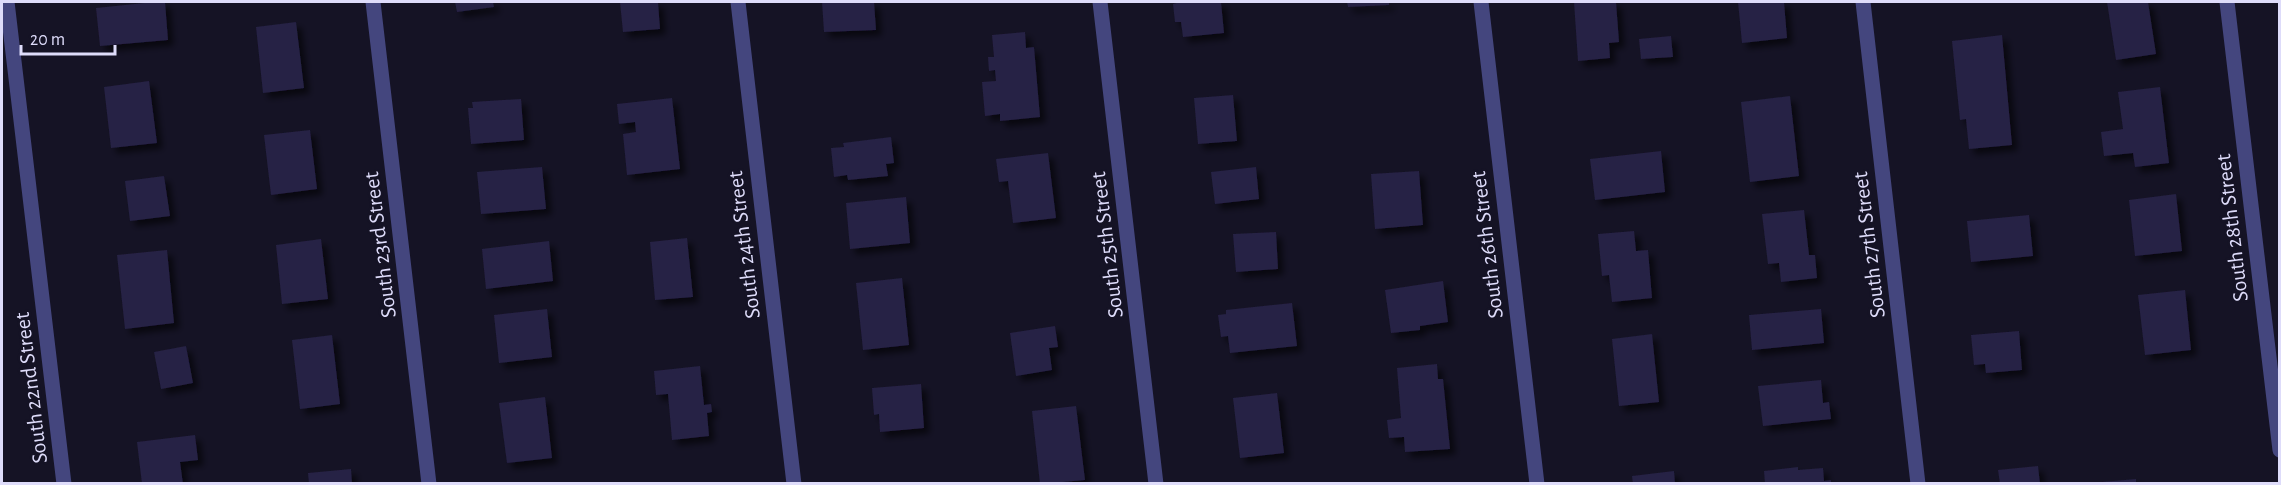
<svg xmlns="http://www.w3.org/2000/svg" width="2281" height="485" font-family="'Alegreya Sans',sans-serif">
<defs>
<filter id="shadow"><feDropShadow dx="5.5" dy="5.5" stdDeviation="3" flood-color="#0009"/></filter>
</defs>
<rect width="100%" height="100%" fill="#151325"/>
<path fill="#262144" filter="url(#shadow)" d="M154,2H165L168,40L100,46L96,8Z
M455,2H493L494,7L457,12Z
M620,2H658L660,29L623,32Z
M822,2H874L876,30L824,32Z
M1180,2H1221L1224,33L1183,37L1181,22H1175L1173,4Z
M1347,2H1389V5L1348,7Z
M1574,2H1616L1619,42L1609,43L1610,58L1578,61Z
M1738,2H1784L1787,38L1742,43Z
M2107,2H2148L2156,54L2116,60Z
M296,22L304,88L263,93L256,27Z
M1025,32L1026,48L1034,47L1040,117L1000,121V114L985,116L982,82L996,81L995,70L989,71L988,57H994L992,35Z
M2002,35L2012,145L1969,149L1966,119L1960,120L1952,41Z
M1671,36L1673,57L1641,59L1639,39Z
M149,81L157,143L111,148L104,87Z
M2160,87L2169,163L2135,167L2133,153L2104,156L2101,132L2123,129L2118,92Z
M1233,95L1237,141L1198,144L1194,98Z
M1790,96L1799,176L1750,182L1741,102Z
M672,98L680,169L627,175L623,134L636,132L635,122L619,124L617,104Z
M521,99L524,140L471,144L468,108H473L472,102Z
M310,130L317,189L271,195L264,135Z
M891,137L894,163L886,164L888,176L848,180L847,175L834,177L831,148L844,147L843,143Z
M1661,151L1665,192L1595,200L1590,159Z
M1048,153L1056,218L1013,223L1008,181L999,182L996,159Z
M542,167L546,209L481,214L477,172Z
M1256,167L1259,199L1215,204L1211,172Z
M1419,171L1423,225L1375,229L1371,174Z
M164,176L170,216L130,221L125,181Z
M2176,194L2182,251L2135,256L2129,200Z
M906,197L910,243L850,249L846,203Z
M1804,210L1809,255H1815L1817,278L1781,282L1779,263L1768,264L1762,214Z
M2029,215L2033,256L1971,262L1967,221Z
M1634,231L1636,251L1648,250L1652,298L1612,302L1609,275L1602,276L1598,234Z
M1276,232L1278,269L1236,272L1233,234Z
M687,238L693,297L655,300L650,242Z
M321,239L328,299L282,304L276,245Z
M549,241L553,281L486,289L482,249Z
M167,250L174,323L125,329L117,255Z
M902,278L909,345L863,350L856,283Z
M1443,281L1448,322L1420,326V330L1391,333L1385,290Z
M2185,290L2191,350L2145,355L2138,295Z
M1292,303L1297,346L1230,353L1228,336L1221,337L1218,315L1226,314V310Z
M547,309L552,357L499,363L494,315Z
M1821,309L1824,343L1752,350L1749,315Z
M1055,326L1058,347L1049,348L1052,370L1016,376L1010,333Z
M2019,331L2022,370L1986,373L1985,364L1974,365L1971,335Z
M1652,334L1659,402L1619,406L1612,339Z
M332,335L340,404L300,409L292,340Z
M186,346L193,383L161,389L154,352Z
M1437,364L1438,379H1443L1450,449L1405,452L1404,437L1389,438L1387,420L1401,418L1397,368Z
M700,366L704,405L711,404L712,412L707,413L709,436L672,440L668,394L656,395L654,371Z
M1821,380L1823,403L1829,402L1831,419L1763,426L1758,386Z
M921,384L924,428L880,432L879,414L874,415L872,388Z
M1277,393L1284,453L1240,458L1233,398Z
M545,397L552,458L507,463L499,403Z
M1076,406L1085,480L1040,484L1032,411Z
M195,435L198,460L180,462L183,484H142L137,442Z
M2038,466L2040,484H2000L1998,470Z
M1798,467V470L1823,468L1824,481L1831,480V484H1765L1764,471Z
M351,469L352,484H309L308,473Z
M1674,471L1675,484H1633L1632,476Z
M2136,479V484H2102V482Z"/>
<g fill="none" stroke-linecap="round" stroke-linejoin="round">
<path stroke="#44467e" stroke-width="15" d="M7,2L64,484
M373,2L429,484
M738,2L794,484
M1100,2L1156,484
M1481,2L1537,484
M1863,2L1918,484
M2227,2L2280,450"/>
</g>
<g text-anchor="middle" stroke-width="5" stroke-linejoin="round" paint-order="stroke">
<g font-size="22" fill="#dedcfa" stroke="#151325">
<text transform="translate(2231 228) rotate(-97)" y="8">South 28th Street</text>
<text transform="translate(379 245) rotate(-97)" y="8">South 23rd Street</text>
<text transform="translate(743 245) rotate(-97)" y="8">South 24th Street</text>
<text transform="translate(1106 245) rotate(-97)" y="8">South 25th Street</text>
<text transform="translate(1486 245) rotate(-97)" y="8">South 26th Street</text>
<text transform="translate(1868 245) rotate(-97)" y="8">South 27th Street</text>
<text transform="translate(30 388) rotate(-97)" y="8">South 22nd Street</text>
</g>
</g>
<rect width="2281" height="485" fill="none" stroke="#dedcfa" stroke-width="6"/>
<path d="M21 45v9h94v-9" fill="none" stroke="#dedcfa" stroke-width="3"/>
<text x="30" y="45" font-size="18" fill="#dedcfa" stroke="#151325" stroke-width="4.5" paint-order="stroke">20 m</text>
</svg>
